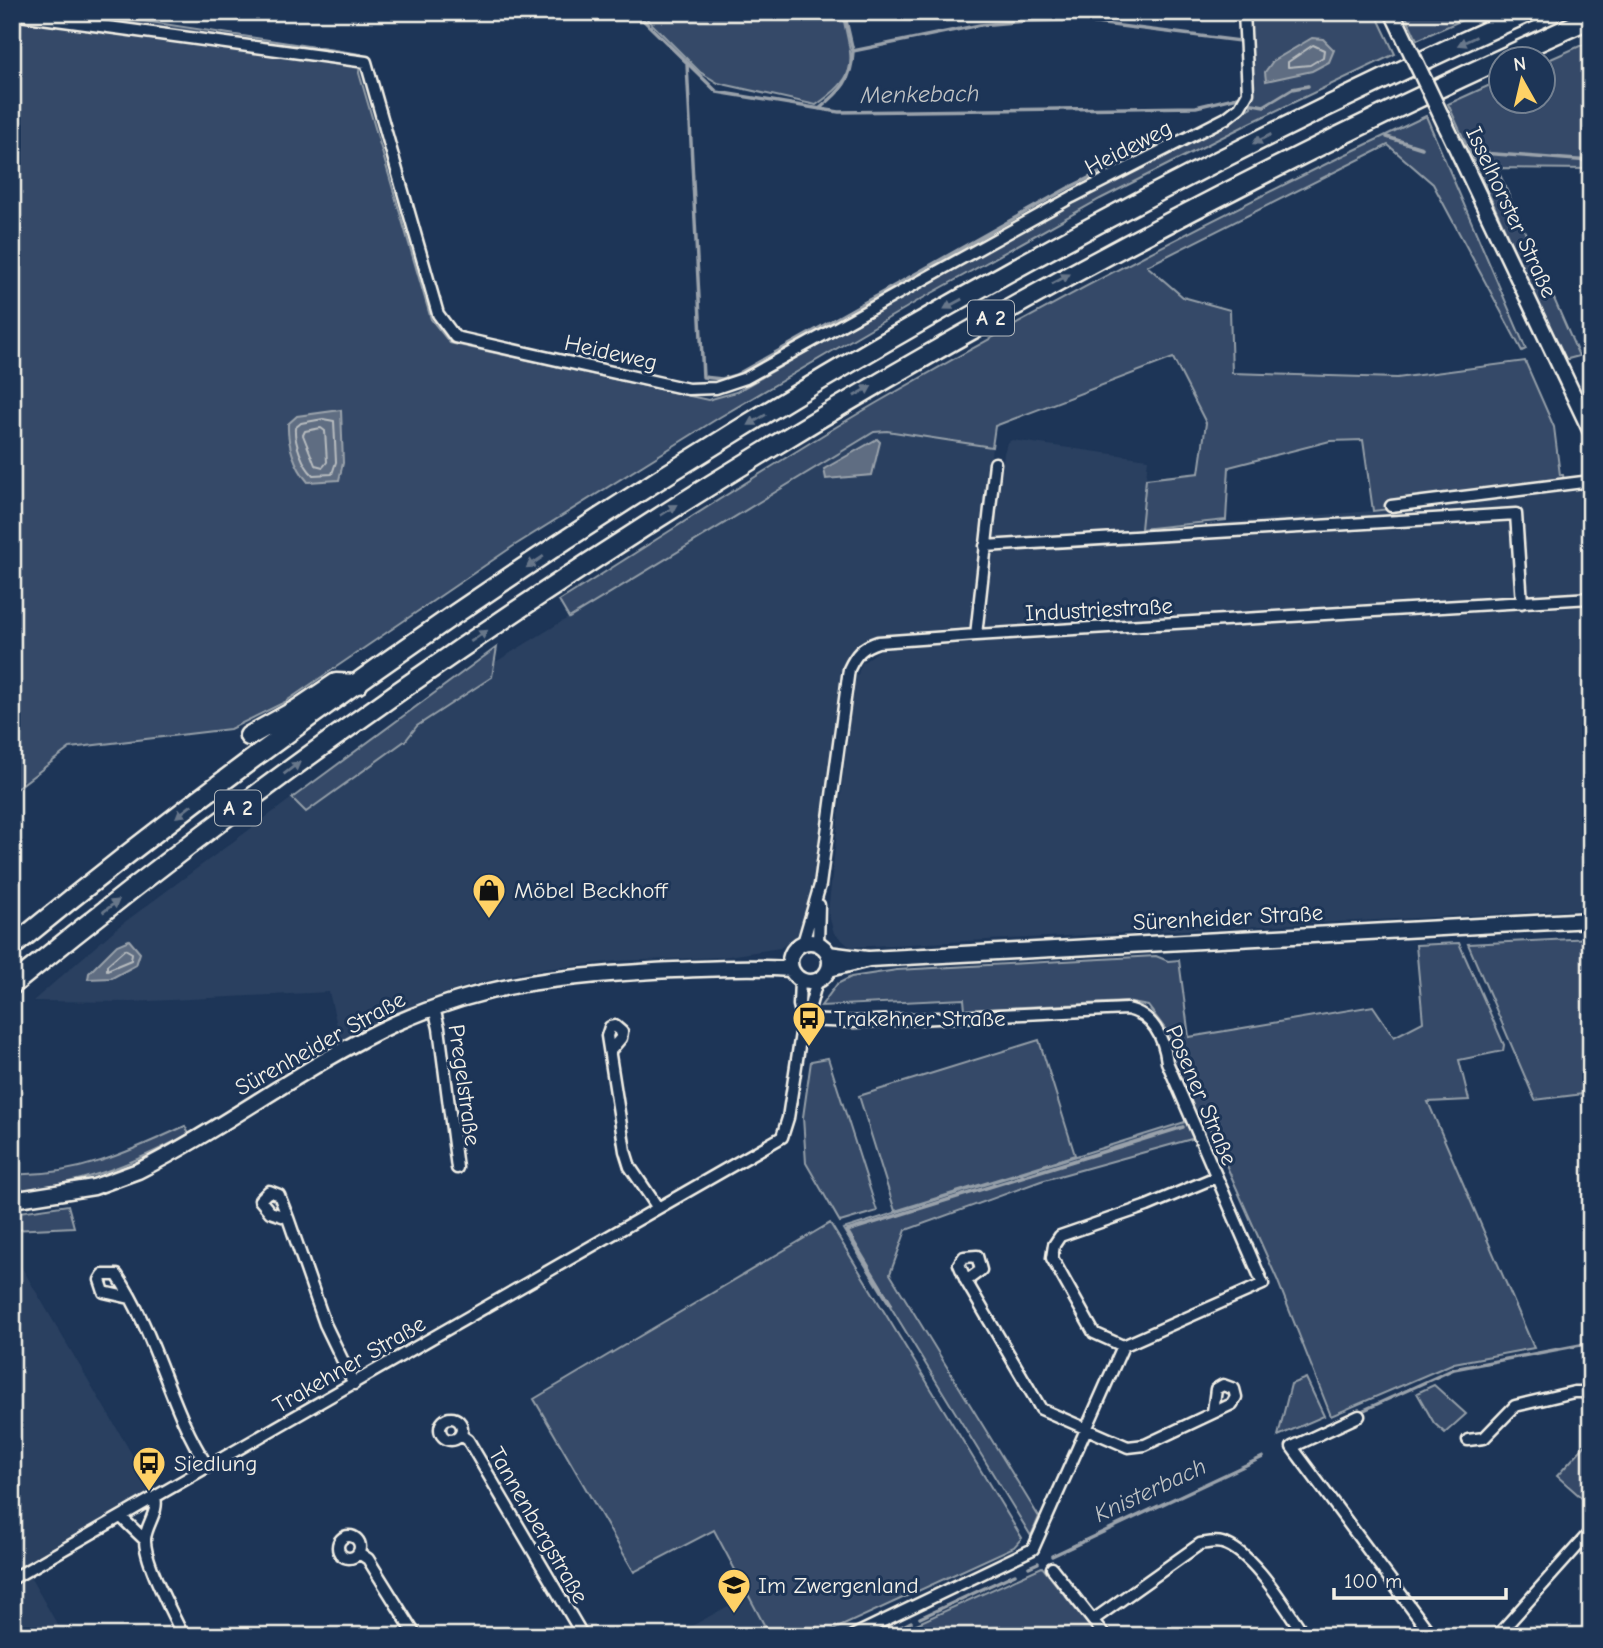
<svg xmlns="http://www.w3.org/2000/svg" width="1603" height="1648" font-family="'Comic Neue',sans-serif">
<rect width="100%" height="100%" fill="#1d3557"/>
<filter id="ink" filterUnits="userSpaceOnUse"><feTurbulence type="fractalNoise" baseFrequency=".0143" numOctaves="2"/><feDisplacementMap in="SourceGraphic" scale="14" xChannelSelector="R" yChannelSelector="G"/><feConvolveMatrix kernelMatrix="1 2 1 2 8 2 1 2 1" color-interpolation-filters="sRGB"/></filter>
<g filter="url(#ink)">
<path fill="#2a4060" d="M887,431L992,447L972,629L872,636L860,641L848,654L809,911L796,937L780,948L722,957L618,961L527,971L470,985L420,1002L341,1042L329,992L131,1002L33,1001L118,927L292,798L306,812L405,740L417,726L492,677L494,663L874,432Z
M1012,440L1148,459L1141,529L1373,511L1591,488V593L984,629L1004,453L1007,443Z
M1591,606V909L850,947L834,933L828,912L853,687L862,663L880,650L971,641Z
M12,1251L153,1490L12,1571Z
M30,1577L64,1636H12V1588Z
M748,1595L769,1636H674Z"/>
<path fill="#354a67" stroke="#949ea8" stroke-width="2" d="M12,12H85L361,54L359,73L431,319L450,343L708,400L736,392L1072,201L1227,124L1251,107L1250,12H1375L1395,54L1250,123L1100,199L916,302L720,417L512,547L285,702L230,729L70,748L12,792Z
M640,12H842C852,62 862,73 816,105L718,83L700,72Z
M1404,12H1480L1417,40Z
M1591,41V169L1497,168L1579,356L1564,360L1448,104L1501,80L1502,102H1544V62Z
M1426,116L1526,349L1522,351L1433,184L1388,145L1147,266L1183,297L1230,310L1232,373L1397,378L1525,361L1554,427L1560,475H1563L1565,488L1373,511L1363,440L1330,441L1229,467L1226,520L1141,529L1146,479L1199,473L1206,423L1173,358L995,426L992,447L887,431L874,432L569,618L559,601C665,535 770,465 878,402C1056,299 1239,204 1426,116Z
M497,647L492,677L417,726L406,740L306,812L292,798Z
M1591,938V1093L1535,1100L1468,944Z
M1459,943L1504,1045L1503,1051L1459,1060L1469,1100L1428,1102L1534,1348L1454,1363L1331,1416L1277,1279L1203,1113L1195,1115L1173,1061L1169,1034L1148,1006L1126,1002L965,1010L964,999L821,1006L837,984L851,977L897,970L1156,956L1168,961L1179,960L1189,1037L1373,1006L1394,1037L1423,1022L1416,945Z
M1039,1040L1075,1155L895,1211L859,1096Z
M828,1058L877,1211L840,1222L806,1163L803,1117L811,1061Z
M1188,1121L1195,1138L1041,1181L906,1230L890,1274L1039,1517L1031,1536L843,1229Z
M185,1126L189,1134C131,1165 78,1186 12,1191V1174C75,1177 129,1152 185,1126Z
M68,1205L74,1227L12,1230V1213Z
M830,1223L1022,1538L1014,1547L820,1636H770L714,1530L634,1572L534,1399Z
M1306,1378L1324,1416L1278,1436L1291,1384Z
M1434,1385L1466,1414L1445,1433L1434,1423L1417,1393Z
M1591,1439V1506L1557,1476Z
M1042,1567L1097,1636H890Z"/>
<path fill="#5e6d82" stroke="#9aa2ab" stroke-width="2" d="M1312,38L1323,39L1334,50L1329,62L1312,71L1266,81L1265,72L1273,61Z
M341,410L343,463L339,480L308,482C295,467 287,444 288,424L297,416Z
M877,439L880,442L872,475L826,479L824,469Z
M129,940L140,953L136,965L112,978L88,979L89,973L117,945Z"/>
<g fill="none" stroke-linecap="round" stroke-linejoin="round">
<path stroke="#b8bcbf" stroke-width="2" d="M1313,45L1324,50L1323,57L1310,65L1288,67V62Z
M323,419L334,421L336,462L332,474L313,475C303,466 294,442 295,428L301,423Z
M321,428L325,431L327,462L323,467L315,465L303,435L305,431Z
M125,949L132,953L131,960L107,970V965Z"/>
<path stroke="#9aa2ab" stroke-width="3.5" d="M635,12L717,92L839,112L1196,107L1238,97
M844,12L853,51
M687,64L703,377L722,379L736,375L1068,188L1167,140
M1253,104L1264,106L1292,89L1308,86
M819,109C841,91 852,80 853,51L980,25L1027,21L1072,20L1240,41
M1387,137L1422,148
M1481,153L1591,161
M891,1304L847,1231L1183,1127
M1364,1410L1454,1369L1591,1343
M1052,1556L1263,1457
M1029,1567L1038,1563
M920,1618L1015,1574
M884,1636L911,1622"/>
<defs>
<path id="street" d="M12,14L366,62L438,314L455,337L688,389L716,388L746,378L1072,197L1226,118L1240,107L1248,93L1244,12
M1391,506L1591,481
M985,546L1516,514L1522,603
M976,635L995,463
M803,943L820,885L849,669C856,654 862,647 878,642L976,635L1591,598
M818,944L819,905
M434,1008L439,1028L457,1168
M803,1017L810,1006L817,981
M803,1020L854,1022L1127,1009C1152,1014 1164,1037 1167,1062L1263,1284L1123,1346L1033,1549L852,1636
M610,1051L621,1038L622,1032L615,1026L610,1027L607,1036L625,1151L630,1167L658,1208
M288,1218L270,1212L260,1200L269,1191L279,1195L288,1218L325,1324L354,1384
M966,1281L959,1264L964,1257L977,1256L981,1270L966,1281L1041,1409L1128,1447L1145,1445L1232,1404L1236,1397L1234,1389L1223,1385L1216,1389L1213,1412
M130,1298L104,1292L100,1280L103,1275H117C157,1334 169,1408 208,1467
M1123,1346L1094,1333L1052,1258L1054,1245L1060,1236L1147,1206L1216,1177
M1359,1416L1292,1447L1432,1636
M440 1429a11 11 0 1 1 22 0a11 11 0 1 1-22 0Z
M461,1435L468,1440L583,1636
M1468,1440L1484,1438L1515,1406L1574,1392H1583L1591,1398
M155,1498C159,1511 146,1525 145,1539C144,1562 173,1614 183,1636
M121,1517L145,1540
M338 1547a11 11 0 1 1 22 0a11 11 0 1 1-22 0Z
M359,1553L368,1559L416,1636
M1052,1568L1105,1636
M12,1579L782,1137L788,1118L803,1020L799,1005L800,979
M1093,1620L1200,1544C1207,1543 1216,1541 1222,1543C1253,1551 1287,1610 1305,1636
M1497,1636L1591,1531"/>
<path id="secondary" d="M1392,12L1401,31
M1446,126L1591,432
M790 962a20 20 0 1 1 40 0a20 20 0 1 1-40 0Z
M828,954L867,959
M829,969L869,959L1591,920
M12,1200L94,1187L138,1171C226,1127 306,1064 396,1023C486,983 557,977 654,971C700,969 745,966 791,969"/>
<path id="highway" d="M249,736L296,710L336,683L358,684
M12,947C471,570 987,255 1529,12
M12,985C492,592 1025,271 1591,18"/>
</defs>
<use href="#street" stroke="#f4f1e8" stroke-width="15"/>
<use href="#secondary" stroke="#f4f1e8" stroke-width="19"/>
<use href="#highway" stroke="#f4f1e8" stroke-width="23"/>
<use href="#street" stroke="#1d3557" stroke-width="10"/>
<use href="#secondary" stroke="#1d3557" stroke-width="14"/>
<use href="#highway" stroke="#1d3557" stroke-width="18"/>
<defs>
<path id="secondary-bridge" d="M1401,31L1446,126"/>
</defs>
<use href="#secondary-bridge" stroke="#f4f1e8" stroke-width="19" stroke-linecap="butt"/>
<use href="#secondary-bridge" stroke="#1d3557" stroke-width="14"/>
</g>
<defs><path id="oneway-solid" d="M-6-.8H1V-3.2L6.5 0L1 3.2V.8H-6Z" transform="scale(1.75)"/></defs>
<g fill="#68778a">
<use href="#oneway-solid" transform="translate(1467 41) rotate(155)"/>
<use href="#oneway-solid" transform="translate(1262 139) rotate(153)"/>
<use href="#oneway-solid" transform="translate(1061 279) rotate(-29)"/>
<use href="#oneway-solid" transform="translate(953 304) rotate(151)"/>
<use href="#oneway-solid" transform="translate(863 391) rotate(-30)"/>
<use href="#oneway-solid" transform="translate(757 420) rotate(149)"/>
<use href="#oneway-solid" transform="translate(669 510) rotate(-32)"/>
<use href="#oneway-solid" transform="translate(535 562) rotate(146)"/>
<use href="#oneway-solid" transform="translate(479 636) rotate(-34)"/>
<use href="#oneway-solid" transform="translate(292 768) rotate(-37)"/>
<use href="#oneway-solid" transform="translate(184 811) rotate(142)"/>
<use href="#oneway-solid" transform="translate(111 906) rotate(-38)"/>
</g>
</g>
<defs>
<symbol id="shop-pin" viewBox="-11 -11 22 30"><path d="M0 17L-7.5 6A9.5 9.5 0 1 1 7.5 6Z" fill="#ffd166" stroke="#1d3557"/><path d="M-5-2.5h2.3a2.7 3.5 0 0 1 5.4 0H5L5.5 6h-11ZM-1.5-2.5h3a1.5 2.3 0 0 0-3 0Z" fill="#111"/></symbol>
<symbol id="bus-pin" viewBox="-11 -11 22 30"><path d="M0 17L-7.5 6A9.5 9.5 0 1 1 7.5 6Z" fill="#ffd166" stroke="#1d3557"/><path d="M-5-6H5V4H4V6H2V4H-2V6H-4V4H-5ZM-3.5-4V0h7V-4ZM-3.5 1.2v1.5H-2V1.2ZM2 1.2v1.5H3.5V1.2Z" fill="#111"/></symbol>
<symbol id="school-pin" viewBox="-11 -11 22 30"><path d="M0 17L-7.5 6A9.5 9.5 0 1 1 7.5 6Z" fill="#ffd166" stroke="#1d3557"/><path d="M0-5L7-2L0 1L-7-2ZM-4 1L0 2.5L4 1V4Q0 6-4 4Z" fill="#111"/></symbol>
</defs>
<g fill-rule="evenodd">
<use href="#shop-pin" x="470" y="871" width="38" height="52"/>
<use href="#bus-pin" x="790" y="999" width="38" height="52"/>
<use href="#bus-pin" x="130" y="1444" width="38" height="52"/>
<use href="#school-pin" x="715" y="1566" width="38" height="52"/>
</g>
<g text-anchor="middle" stroke-width="6" stroke-linejoin="round" paint-order="stroke">
<g fill="#1d3557" stroke="#b4b9bc" stroke-width="2">
<rect x="968" y="300.5" width="46" height="35" rx="5"/>
<rect x="215" y="790.5" width="46" height="35" rx="5"/>
</g>
<g font-size="21" font-weight="bold" fill="#f4f1e8">
<text x="991" y="325">A 2</text>
<text x="238" y="815">A 2</text>
</g>
<g font-size="23" fill="#f4f1e8" stroke="#1d3557">
<text transform="translate(1128 147) rotate(-27)" y="8">Heideweg</text>
<text transform="translate(1512 212) rotate(65)" y="8">Isselhorster Straße</text>
<text transform="translate(611 352) rotate(13)" y="8">Heideweg</text>
<text transform="translate(1099 609) rotate(-3)" y="8">Industriestraße</text>
<text transform="translate(1228 917) rotate(-3)" y="8">Sürenheider Straße</text>
<text transform="translate(320 1043) rotate(-29)" y="8">Sürenheider Straße</text>
<text transform="translate(465 1085) rotate(82)" y="8">Pregelstraße</text>
<text transform="translate(1202 1095) rotate(67)" y="8">Posener Straße</text>
<text transform="translate(349 1364) rotate(-30)" y="8">Trakehner Straße</text>
<text transform="translate(539 1525) rotate(60)" y="8">Tannenbergstraße</text>
</g>
<g font-size="23" fill="#f4f1e8" stroke="#1d3557" text-anchor="start">
<text x="514" y="898">Möbel Beckhoff</text>
<text x="834" y="1026">Trakehner Straße</text>
<text x="174" y="1471">Siedlung</text>
<text x="758" y="1593">Im Zwergenland</text>
</g>
<g font-size="24" font-style="italic" fill="#c0c3c4" stroke="#1d3557">
<text transform="translate(920 94) rotate(-1)" y="8">Menkebach</text>
<text transform="translate(1150 1490) rotate(-25)" y="8">Knisterbach</text>
</g>
</g>
<rect width="1603" height="1648" fill="none" stroke="#1d3557" stroke-width="42"/>
<rect x="21" y="21" width="1561" height="1606" fill="none" stroke="#f4f1e8" stroke-width="2.5" filter="url(#ink)"/>
<g transform="translate(1522 80) rotate(352)"><circle r="33" fill="#1d3557" stroke="#738091" stroke-width="2"/>
<path d="M0-5L12 26L0 18L-12 26Z" fill="#ffd166"/>
<text y="-10" font-size="19" font-weight="bold" text-anchor="middle" fill="#f4f1e8">N</text>
</g>
<path d="M1334 1588v10h172v-10" fill="none" stroke="#f4f1e8" stroke-width="3.5"/>
<text x="1344" y="1588" font-size="21" fill="#f4f1e8" stroke="#1d3557" stroke-width="5" paint-order="stroke">100 m</text>
</svg>
